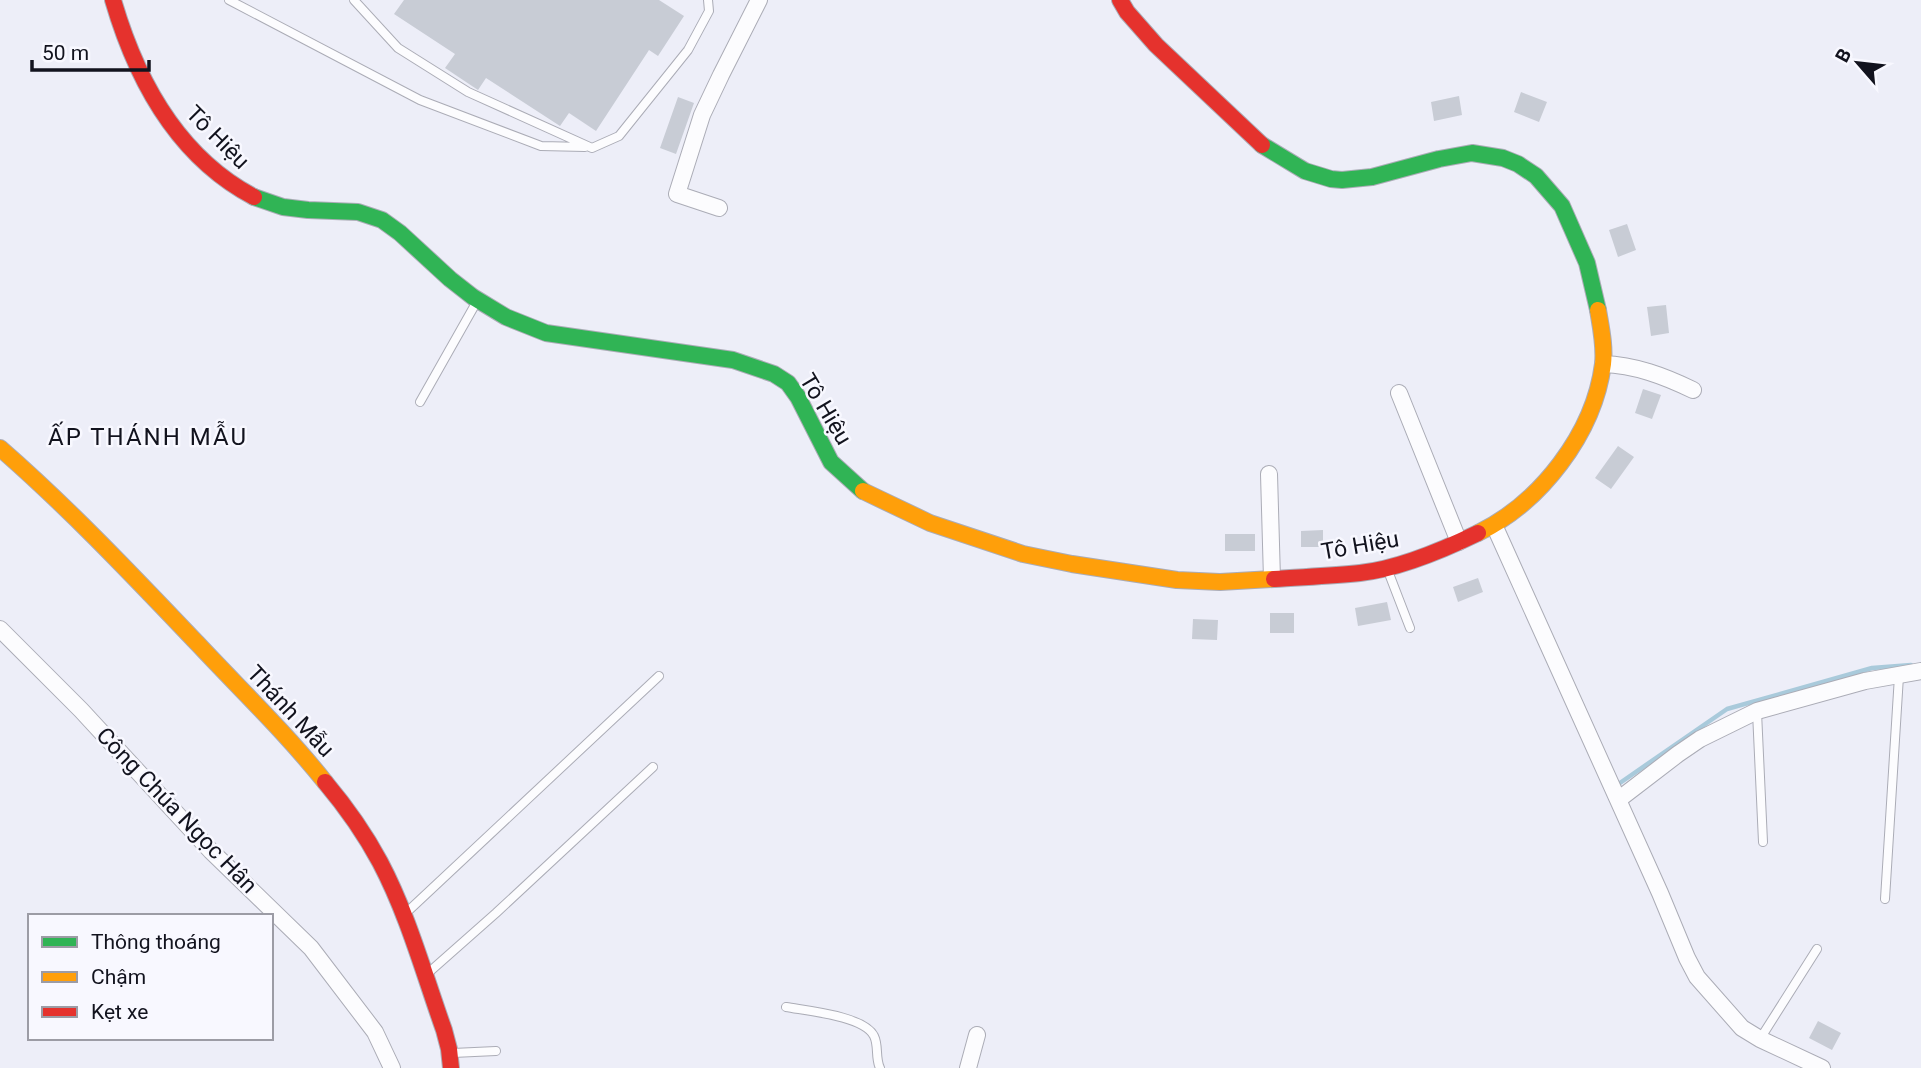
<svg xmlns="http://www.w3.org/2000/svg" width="1921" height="1068" font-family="Roboto,sans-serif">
<rect width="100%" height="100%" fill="#edeef8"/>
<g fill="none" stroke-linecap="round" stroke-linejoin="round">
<path stroke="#a9cadb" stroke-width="4.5" d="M1617,785L1727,709L1872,668L1911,665"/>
</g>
<path fill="#c8ccd5" d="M404,0H659L684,16L658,56L649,50L596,131L569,113L560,126L486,78L478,90L445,68L455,54L394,14Z
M1521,92L1547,102L1539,122L1514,112Z
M1459,96L1462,115L1434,121L1431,102Z
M678,97L694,103L676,154L660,148Z
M1627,224L1636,250L1618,257L1609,230Z
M1666,305L1669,333L1651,336L1647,307Z
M1643,389L1661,395L1652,419L1635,413Z
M1618,446L1634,457L1611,489L1595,478Z
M1323,530V547H1301V531Z
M1225,534H1255V551H1225Z
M1478,578L1483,592L1458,602L1453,587Z
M1387,602L1391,620L1358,626L1355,608Z
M1270,613H1294V633H1270Z
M1193,619L1218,620L1217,640L1192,639Z
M1818,1021L1841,1033L1832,1050L1809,1038Z"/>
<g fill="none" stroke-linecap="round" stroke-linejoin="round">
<defs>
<path id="lane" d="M229,0L420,100L541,146L585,147
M354,0L398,48L468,92L592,148L619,136L688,50L709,11L708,0
M420,402L476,303
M1388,571L1410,628
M1757,712L1763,842
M1885,899L1899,676
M407,912L659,676
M427,974L496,913L653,767
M786,1007C808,1011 864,1016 874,1036C879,1046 875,1058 880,1068
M1760,1039L1817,949
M453,1053L496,1051"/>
<path id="street" d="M719,208L677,194L702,115L721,75L759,0
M1603,364C1635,365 1664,376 1693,390
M1399,393L1459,542
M1269,474L1272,579
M1494,525L1660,893L1687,958L1697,977L1742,1028L1760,1039L1822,1068
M0,629L81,710L211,851L311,948L375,1032L392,1068
M1618,800L1678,754L1700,739L1757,711L1865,681L1921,671
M968,1068L977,1035"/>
<path id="fast" d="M1262,145L1305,171L1331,179L1342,180L1372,177L1439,159L1472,153L1503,158L1518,164L1536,176L1562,206L1587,263L1598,310
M254,197L283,207L308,210L358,212L382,220L400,233L450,279L473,297L506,317L546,333L733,360L774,374L788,383L798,397L831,462L863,491"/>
<path id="slow" d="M0,448C70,509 134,577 198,644C241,690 286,733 325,782
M863,491L930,523L1023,554L1072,564L1177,580L1220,582L1274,579
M1478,533C1540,503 1594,434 1603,364C1605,346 1601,328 1598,310"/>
<path id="jam" d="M113,0C136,79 178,157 254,197
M1120,0L1127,12L1156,45L1262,145
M1274,579C1302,577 1332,576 1360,573C1397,569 1445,549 1478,533
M325,782C346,807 365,834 380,862C408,915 424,974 444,1030L449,1049L451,1068"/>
</defs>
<use href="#lane" stroke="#abacb6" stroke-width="10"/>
<use href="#street" stroke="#abacb6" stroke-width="18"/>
<use href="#fast" stroke="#abacb6" stroke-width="18"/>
<use href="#slow" stroke="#abacb6" stroke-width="18"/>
<use href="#jam" stroke="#abacb6" stroke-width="18"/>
<use href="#lane" stroke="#fcfcfe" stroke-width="8"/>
<use href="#street" stroke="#fcfcfe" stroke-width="16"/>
<use href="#fast" stroke="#30b455" stroke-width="16"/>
<use href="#slow" stroke="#ff9f0a" stroke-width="16"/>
<use href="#jam" stroke="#e5322d" stroke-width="16"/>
</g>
<g text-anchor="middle" stroke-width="5" stroke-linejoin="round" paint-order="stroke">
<g font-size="23" fill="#12131e" stroke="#f8f8ff">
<text transform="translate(218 137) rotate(45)" y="8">Tô Hiệu</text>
<text transform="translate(826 409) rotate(59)" y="8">Tô Hiệu</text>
<text transform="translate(1360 545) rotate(-10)" y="8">Tô Hiệu</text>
<text transform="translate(291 711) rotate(47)" y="8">Thánh Mẫu</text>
<text transform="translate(177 810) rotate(46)" y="8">Công Chúa Ngọc Hân</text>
</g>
<g font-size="24" letter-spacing="2" fill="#12131e" stroke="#f8f8ff">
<text x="148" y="445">ẤP THÁNH MẪU</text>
</g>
</g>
<rect x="28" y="914" width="245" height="126" fill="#f8f8ff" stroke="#9c9ca5" stroke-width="2"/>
<rect x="42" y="937" width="35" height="10" fill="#30b455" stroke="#9c9ca5" stroke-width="2"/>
<text x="91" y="949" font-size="21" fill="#12131e">Thông thoáng</text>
<rect x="42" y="972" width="35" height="10" fill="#ff9f0a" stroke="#9c9ca5" stroke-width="2"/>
<text x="91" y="984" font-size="21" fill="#12131e">Chậm</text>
<rect x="42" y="1007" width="35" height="10" fill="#e5322d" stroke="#9c9ca5" stroke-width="2"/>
<text x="91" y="1019" font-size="21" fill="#12131e">Kẹt xe</text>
<g transform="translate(1858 63) rotate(298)" stroke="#f8f8ff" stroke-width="5" paint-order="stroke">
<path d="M0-5L12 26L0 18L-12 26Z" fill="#12131e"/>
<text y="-10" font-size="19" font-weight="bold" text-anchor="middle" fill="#12131e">B</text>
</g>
<path d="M32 60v10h117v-10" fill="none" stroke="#12131e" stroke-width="3.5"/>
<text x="42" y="60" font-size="21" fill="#12131e" stroke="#f8f8ff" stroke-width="5" paint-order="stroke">50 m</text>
</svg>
